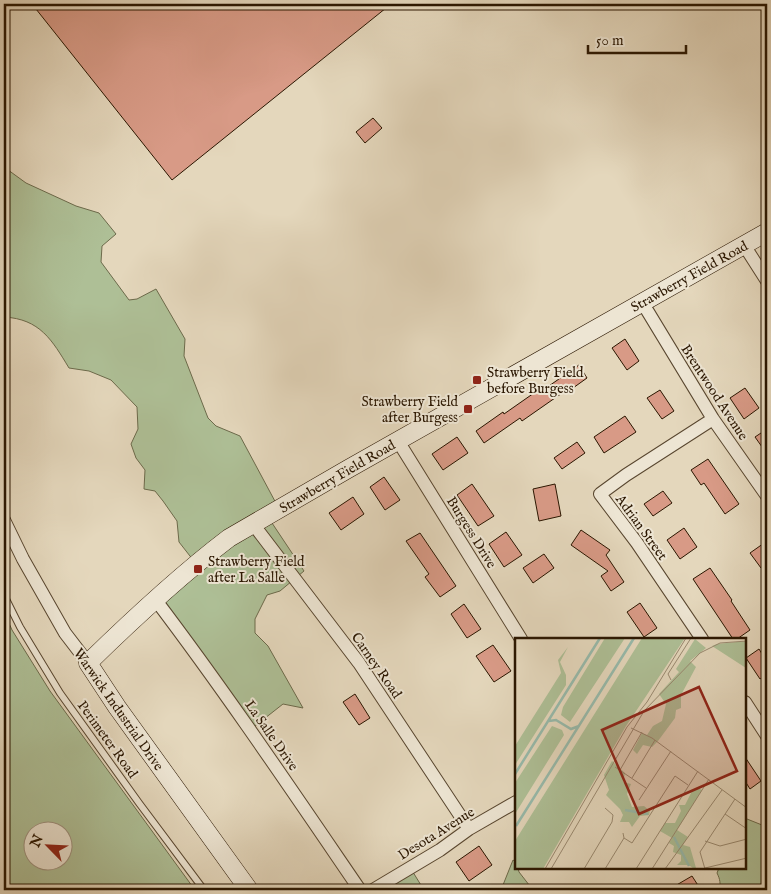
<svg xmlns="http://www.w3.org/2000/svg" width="771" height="894" font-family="'IM FELL English',serif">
<rect width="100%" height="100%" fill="#e4d7bc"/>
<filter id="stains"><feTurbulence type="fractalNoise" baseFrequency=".004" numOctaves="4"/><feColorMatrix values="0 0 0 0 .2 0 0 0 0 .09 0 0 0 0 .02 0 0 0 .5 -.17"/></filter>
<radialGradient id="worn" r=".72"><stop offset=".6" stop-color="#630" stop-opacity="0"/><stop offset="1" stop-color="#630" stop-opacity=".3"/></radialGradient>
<path fill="#aebf96" stroke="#6c6a4b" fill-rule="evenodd" d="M4,167L26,183L76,206L99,213L116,234L102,246L101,262L129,300L137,299L156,289L185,339L184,356L208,418L216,426L240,436L277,505L268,517L304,571L280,591L267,595L255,619V633L268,646L303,708L283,704L255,726L250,723L160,597L197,565L179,542L177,521L163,501L155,491L144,489L145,470L136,458L131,444L138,429L137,407L111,380L89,371L69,368C52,340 40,319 4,317Z
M4,612L12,630L50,691L195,890H4ZM32,832H62V862H32Z
M747,819L767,827V890H719C721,884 720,879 717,873L719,868H745V821Z
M513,860L516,862V868H518L519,872L533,890H501Z
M411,869L424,890H371Z"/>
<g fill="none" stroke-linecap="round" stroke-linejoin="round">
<path stroke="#6b7867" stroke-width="4" d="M757,890L767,881"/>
</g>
<path fill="#d89a86" stroke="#2a1600" d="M32,4H391L172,180Z
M373,118L382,128L365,143L356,132Z
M625,339L639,361L627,370L612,348Z
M579,365L587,378L566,393L565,391L522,421L520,418L484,443L476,431L503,412L504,414L544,386L546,388Z
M745,388L759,408L744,419L730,398Z
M660,390L674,411L662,419L647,398Z
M625,416L636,432L604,453L594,437Z
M767,429V454L755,437Z
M457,437L468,453L443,470L432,454Z
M577,442L585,453L562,469L554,458Z
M708,459L739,504L725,514L704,483L701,485L691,470Z
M384,477L400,500L385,510L370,487Z
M472,484L494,516L478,526L457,495Z
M555,484L561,516L539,521L533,489Z
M663,491L672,503L653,516L644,504Z
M353,497L364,514L341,530L329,513Z
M684,528L697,547L680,559L667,540Z
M581,530L610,550L606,555L624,582L611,591L601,576L608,571L571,545Z
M506,532L522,555L504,567L489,544Z
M420,533L456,586L440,597L425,577L429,574L406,541Z
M767,541V563L761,568L750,553Z
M544,554L554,568L533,583L523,568Z
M710,568L732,600L731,601L750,630L737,639H733L693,579Z
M640,603L657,628L644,637L627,612Z
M464,604L481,629L467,638L451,614Z
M493,645L511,671L494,682L476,656Z
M759,649L767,662V674L760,679L746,658Z
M355,694L370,718L359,725L343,702Z
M745,757L761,781L750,789L745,781Z
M479,846L492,865L469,881L456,862Z
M692,876L701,890H668Z"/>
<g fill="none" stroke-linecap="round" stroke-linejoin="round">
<defs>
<path id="lane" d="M4,595L20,627L60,693L139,803L204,890"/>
<path id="street" d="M744,245L767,281
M642,302L713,419L767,496
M398,441L521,639
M4,520L23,559L65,633L88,663
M253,524L359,663L469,829
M155,599C227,694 293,792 360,890
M702,639L637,543L600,494L626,475L713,419
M745,702L767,736
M373,890L440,850L469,829L516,802"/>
<path id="secondary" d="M249,890L117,707L88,663C133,619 179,576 229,538L348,469L767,232"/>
</defs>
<use href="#lane" stroke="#58462f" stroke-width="8"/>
<use href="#street" stroke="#58462f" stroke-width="14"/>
<use href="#secondary" stroke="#2a1600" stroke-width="19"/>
<use href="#lane" stroke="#ede5d3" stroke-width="6"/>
<use href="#street" stroke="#ede5d3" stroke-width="12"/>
<use href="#secondary" stroke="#ede5d3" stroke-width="18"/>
</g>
<g fill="#8f2418" stroke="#ede5d3" stroke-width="2">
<rect x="472" y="375" width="10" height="10" rx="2.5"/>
<rect x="463" y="404" width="10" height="10" rx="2.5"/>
<rect x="193" y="564" width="10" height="10" rx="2.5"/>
</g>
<g text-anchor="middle" stroke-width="4" stroke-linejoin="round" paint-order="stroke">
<g font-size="14" fill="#2a1600" stroke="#ede5d3">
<text transform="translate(689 276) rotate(-29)" y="5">Strawberry Field Road</text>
<text transform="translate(715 392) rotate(57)" y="5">Brentwood Avenue</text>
<text transform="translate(337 476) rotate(-30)" y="5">Strawberry Field Road</text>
<text transform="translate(642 527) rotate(54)" y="5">Adrian Street</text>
<text transform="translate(472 532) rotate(58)" y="5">Burgess Drive</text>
<text transform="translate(377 665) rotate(55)" y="5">Carney Road</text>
<text transform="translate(119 709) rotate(55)" y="5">Warwick Industrial Drive</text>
<text transform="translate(272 735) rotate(55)" y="5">La Salle Drive</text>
<text transform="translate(108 739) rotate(54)" y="5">Perimeter Road</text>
<text transform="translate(436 833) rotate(-32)" y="5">Desota Avenue</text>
</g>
<g font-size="14" fill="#2a1600" stroke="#ede5d3" text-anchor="start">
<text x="487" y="377">Strawberry Field<tspan x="487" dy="16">before Burgess</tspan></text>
<text x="458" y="406" text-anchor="end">Strawberry Field<tspan x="458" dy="16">after Burgess</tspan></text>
<text x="208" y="566">Strawberry Field<tspan x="208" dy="16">after La Salle</tspan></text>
</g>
</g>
<g transform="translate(515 638)">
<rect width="231" height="231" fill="#e4d7bc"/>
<path d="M90,0H110L55,84L46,77L48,69ZM127,0H170L111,88L28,231H0V203ZM180,1L191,10L175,23L181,29L166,57V70L161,72L160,80L143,103L137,109L128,107L122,116L118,112L127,95L132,97L138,88L147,83L151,66L144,56L164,34L161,31ZM231,3V30L197,8L202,6ZM53,9L45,24L51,37V47L0,127V108L46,35L43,22ZM37,88L47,92L49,97L0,176V145ZM97,123L110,135L108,144L116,146L112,156L117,169L129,168L135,173L134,177L125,178L117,189L114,184H105L108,177L105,171L91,157L94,152L89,137ZM183,150L187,152L162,192L173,199L168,207L175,209L181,230L179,231L174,227H162L166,223V217L158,214L159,208L154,205L157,200L145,193L150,185H160L166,173L164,167H170L177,153Z" fill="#aebf96"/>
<path fill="none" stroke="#97baab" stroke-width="2.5" d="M34,83L41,82L56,91L64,88M0,136L85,0M110,172L133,176M1,188L119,0M159,199L174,228"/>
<path fill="none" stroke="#9a8a71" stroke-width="1" d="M156,42L153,36L176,0M116,90L137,100L232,170M100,129L131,150M105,132L127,94M117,140L140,102M124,162L156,113M210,176L232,191M109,200L117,205L160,138L173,147M190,203L205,208L232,201M190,230L232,220M30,231L112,89L132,64L171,0M36,231L129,73L185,15L205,5L232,3M69,231L97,184L98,177L90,170M90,231L109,200L108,195M121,231L183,133M137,231L194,141M150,231L207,152M190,231L185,214L220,161"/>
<path fill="#8f2418" fill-opacity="0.15" stroke="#8f2418" stroke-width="2.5" d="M184,49L222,133L124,176L87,92Z"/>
<rect width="231" height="231" fill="none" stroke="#2a1600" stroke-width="2.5"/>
</g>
<rect width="771" height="894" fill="none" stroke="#e4d7bc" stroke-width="20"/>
<rect x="5" y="5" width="761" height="884" fill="none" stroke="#2a1600" stroke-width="2.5"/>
<rect x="10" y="10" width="751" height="874" fill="none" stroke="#2a1600"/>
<g transform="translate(48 846) rotate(294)"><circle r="24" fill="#ede5d3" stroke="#9f927f"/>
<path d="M0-4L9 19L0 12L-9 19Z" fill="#8f2418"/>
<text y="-8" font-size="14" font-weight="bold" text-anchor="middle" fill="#2a1600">N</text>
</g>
<path d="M588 45v8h98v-8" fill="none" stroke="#2a1600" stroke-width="2.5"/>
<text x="596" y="45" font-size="15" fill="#2a1600" stroke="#ede5d3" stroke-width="4" paint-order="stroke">50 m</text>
<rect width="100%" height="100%" filter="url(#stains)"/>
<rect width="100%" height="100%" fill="url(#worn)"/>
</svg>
